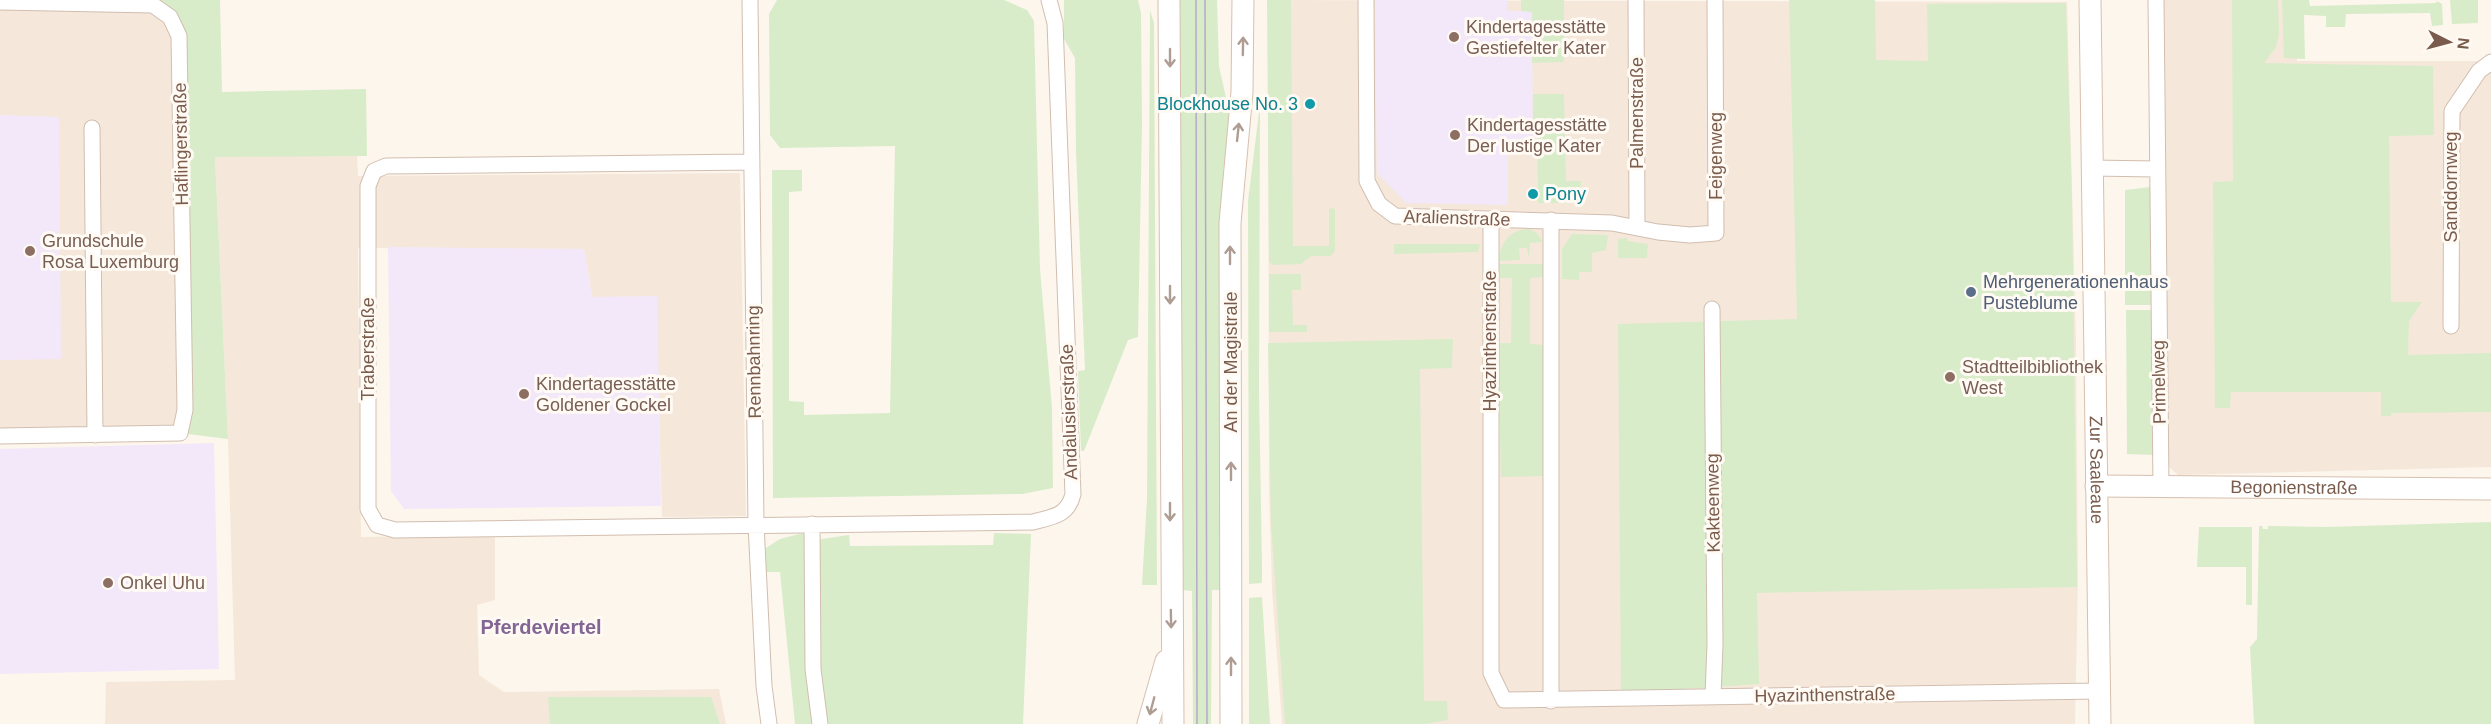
<svg xmlns="http://www.w3.org/2000/svg" width="2491" height="724" font-family="Arial,sans-serif">
<rect width="100%" height="100%" fill="#fdf6ec"/>
<path fill="#f5e8da" d="M1268,0L2067,2L2076,338L2078,578L2075,724H1282L1272,590L1269,489Z
M2156,0H2296L2297,61H2491V467L2178,475L2170,468L2167,458Z
M0,2L153,5L179,36L180,433L0,436Z
M357,155L358,176L740,173L746,516L662,517L656,297H592L584,249L358,248L361,537L495,535V600L477,605L479,675L504,692L719,689L726,724H105L106,682L235,680L228,439L215,157Z"/>
<path fill="#f3e8fa" d="M1375,0H1507V11H1532L1533,147H1508V205L1406,203L1377,173Z
M0,115L59,117L61,359L0,360Z
M388,247L584,249L592,297L657,296L661,506L404,509L391,491Z
M214,443L219,669L0,674V449Z"/>
<path fill="#d8ecc9" d="M0,0H220L222,92L366,89L367,156L215,157L228,439L180,433L179,36L153,5Z
M777,0H1004L1027,10L1034,21L1040,269L1052,408L1053,488L1022,494L773,498L772,170H802V191L789,192V401L804,402V415L890,413L895,146L780,148L770,135L769,14Z
M1064,0H1138L1141,13L1142,125L1138,337L1128,340L1084,451H1081L1078,371L1085,370L1076,152L1075,58L1064,39Z
M1179,0H1217L1219,66L1230,116L1223,172L1222,242L1221,590H1212L1211,724H1193L1192,591L1182,590Z
M1267,0H1291L1293,246H1329V208L1335,209V251L1331,256H1311L1301,264L1273,265L1269,262Z
M1521,0H1564V62L1532,63V12L1521,11Z
M1789,0H1875L1876,60L1928,61L1927,4L2066,3L2072,196L2077,587L1757,593L1759,684L1621,693L1618,324L1797,319Z
M2232,0H2278L2279,34L2276,47L2264,63L2433,66L2434,135L2389,136L2391,302H2422L2409,321L2408,355L2491,353V412L2391,413V416H2381V392H2231L2230,408H2215L2213,182L2233,181Z
M2282,0H2309L2310,6L2436,3L2437,1L2442,4L2443,25L2432,26L2430,13L2346,14L2345,27H2326V16L2304,15L2305,59L2284,58Z
M2450,0H2478V23L2452,24Z
M1150,10L1154,23L1157,585H1142L1147,499Z
M1533,94H1564L1566,181H1581L1580,203H1538L1537,124L1533,123Z
M1260,104L1259,390L1262,566V583L1249,584L1248,201Z
M2151,187L2152,305H2125V190Z
M1530,229L1538,234L1543,242L1530,243L1529,259L1527,248H1519L1520,260L1498,261C1502,241 1509,230 1530,229Z
M1572,234L1608,235L1606,250L1592,253V272H1579V280L1562,279V249Z
M1627,238V241L1648,244L1647,258H1618V239Z
M1394,244H1480L1478,252L1394,254Z
M1499,264H1544L1545,277L1530,278V344L1544,345L1545,476L1501,477L1498,343H1511L1512,278H1499Z
M1269,274H1301V290H1292L1293,325H1307V332H1269Z
M2126,310H2151L2154,455L2127,454Z
M1453,339L1452,368L1420,369L1424,701H1447L1448,720L1425,724H1285L1271,523L1268,343Z
M2491,522V724H2254L2250,647L2257,639L2259,526H2262L2263,529H2268V526L2326,527Z
M2199,527H2252V605H2246V567H2197Z
M803,533L808,541L849,535L850,546L993,545L994,533L1031,534L1023,724H795L780,572H766V548L780,539Z
M1262,597L1270,724H1249V598Z
M548,697H711L720,724H550Z"/>
<g fill="none" stroke-linecap="round" stroke-linejoin="round">
<defs>
<path id="street" d="M750,0L756,524L764,686L769,724
M1366,0L1367,181L1379,204L1395,216L1612,223L1658,232L1690,235L1716,233L1715,0
M1636,0L1637,226
M2156,0L2161,487
M0,2L153,5L170,17L179,36L185,410L180,433L0,436
M92,128L95,435
M752,162L386,166L374,171L368,186V509L377,525L395,530L1033,522C1052,517 1068,516 1073,494L1055,23L1049,0
M2092,168L2156,169
M1491,219V673L1504,700L2099,691
M1551,220V701
M1712,309L1715,644L1713,696
M2451,326L2452,111L2479,71L2491,62
M812,524L813,669L820,724"/>
<g id="secondary">
<path d="M1169,0L1173,724"/>
<path id="s1" d="M2090,0L2100,724"/>
<path id="s2" d="M2096,486L2491,489"/>
<path d="M1148,724L1166,661"/>
<path d="M1231,724L1230,223L1242,92L1243,0"/>
</g>
</defs>
<use href="#street" stroke="#d1beb0" stroke-width="17"/>
<use href="#secondary" stroke="#d6c0b0" stroke-width="23"/>
<use href="#street" stroke="#fff" stroke-width="15"/>
<use href="#secondary" stroke="#fff" stroke-width="21"/>
<path stroke="#b9a8c9" stroke-width="1.5" d="M1196,0L1197,724
M1205,0L1207,724"/>
</g>
<defs><path id="oneway-shaft" d="M-6 0H5M1.5-3L5.5 0L1.5 3" fill="none" stroke-width="1.6" stroke-linecap="round" stroke-linejoin="round" transform="scale(1.5)"/></defs>
<g stroke="#af9d94">
<use href="#oneway-shaft" transform="translate(1243 46) rotate(-89)"/>
<use href="#oneway-shaft" transform="translate(1170 58) rotate(90)"/>
<use href="#oneway-shaft" transform="translate(1238 132) rotate(-84)"/>
<use href="#oneway-shaft" transform="translate(1230 255) rotate(-90)"/>
<use href="#oneway-shaft" transform="translate(1170 295) rotate(90)"/>
<use href="#oneway-shaft" transform="translate(1231 471) rotate(-90)"/>
<use href="#oneway-shaft" transform="translate(1170 512) rotate(90)"/>
<use href="#oneway-shaft" transform="translate(1171 619) rotate(89)"/>
<use href="#oneway-shaft" transform="translate(1231 666) rotate(-90)"/>
<use href="#oneway-shaft" transform="translate(1152 706) rotate(105)"/>
</g>
<g fill="#8d6e63" stroke="#fffaf3" stroke-width="2">
<circle cx="1454" cy="37" r="6"/>
<circle cx="1455" cy="135" r="6"/>
<circle cx="30" cy="251" r="6"/>
<circle cx="1950" cy="377" r="6"/>
<circle cx="524" cy="394" r="6"/>
<circle cx="108" cy="583" r="6"/>
</g>
<g fill="#0f9aa8" stroke="#fffaf3" stroke-width="2">
<circle cx="1310" cy="104" r="6"/>
<circle cx="1533" cy="194" r="6"/>
</g>
<circle fill="#5c6f8a" stroke="#fffaf3" stroke-width="2" cx="1971" cy="292" r="6"/>
<g text-anchor="middle" stroke-width="6" stroke-linejoin="round" paint-order="stroke">
<g font-size="18" fill="#785e54" stroke="#fffaf3" text-anchor="start">
<text x="1466" y="33">Kindertagesstätte<tspan x="1466" dy="21">Gestiefelter Kater</tspan></text>
<text x="1467" y="131">Kindertagesstätte<tspan x="1467" dy="21">Der lustige Kater</tspan></text>
<text x="42" y="247">Grundschule<tspan x="42" dy="21">Rosa Luxemburg</tspan></text>
<text x="1962" y="373">Stadtteilbibliothek<tspan x="1962" dy="21">West</tspan></text>
<text x="536" y="390">Kindertagesstätte<tspan x="536" dy="21">Goldener Gockel</tspan></text>
<text x="120" y="589">Onkel Uhu</text>
</g>
<g font-size="18" fill="#0d838f" stroke="#fffaf3" text-anchor="end">
<text x="1298" y="110">Blockhouse No. 3</text>
<text x="1545" y="200" text-anchor="start">Pony</text>
</g>
<g font-size="18" fill="#7a5c4d" stroke="#fffaf3">
<text transform="translate(1637 113) rotate(-90)" y="6">Palmenstraße</text>
<text transform="translate(181 144) rotate(-91)" y="6">Haflingerstraße</text>
<text transform="translate(1716 156) rotate(-90)" y="6">Feigenweg</text>
<text transform="translate(2451 187) rotate(-90)" y="6">Sanddornweg</text>
<text transform="translate(1457 218) rotate(2)" y="6">Aralienstraße</text>
<text transform="translate(1490 341) rotate(-90)" y="6">Hyazinthenstraße</text>
<text transform="translate(368 349) rotate(-90)" y="6">Traberstraße</text>
<text transform="translate(754 362) rotate(-91)" y="6">Rennbahnring</text>
<text transform="translate(1231 362) rotate(-90)" y="6">An der Magistrale</text>
<text transform="translate(2159 382) rotate(-91)" y="6">Primelweg</text>
<text transform="translate(1069 412) rotate(-92)" y="6">Andalusierstraße</text>
<text dy="6" stroke="none"><textPath href="#s1" startOffset="470">Zur Saaleaue</textPath></text>
<text dy="6" stroke="none"><textPath href="#s2" startOffset="198">Begonienstraße</textPath></text>
<text transform="translate(1713 503) rotate(-91)" y="6">Kakteenweg</text>
<text transform="translate(1825 695) rotate(-1)" y="6">Hyazinthenstraße</text>
</g>
<g font-size="18" fill="#4e5e75" stroke="#fffaf3" text-anchor="start">
<text x="1983" y="288">Mehrgenerationenhaus<tspan x="1983" dy="21">Pusteblume</tspan></text>
</g>
<g font-size="20" font-weight="bold" fill="#846695" stroke="#fffaf3">
<text x="541" y="634">Pferdeviertel</text>
</g>
</g>
<g transform="translate(2449 42) rotate(96)" stroke="#fffaf3" stroke-width="4.5" paint-order="stroke">
<path d="M0-4.5L10 22L0 15L-10 22Z" fill="#7a5c4d"/>
<text y="-9" font-size="16" font-weight="bold" text-anchor="middle" fill="#7a5c4d">N</text>
</g>
</svg>
